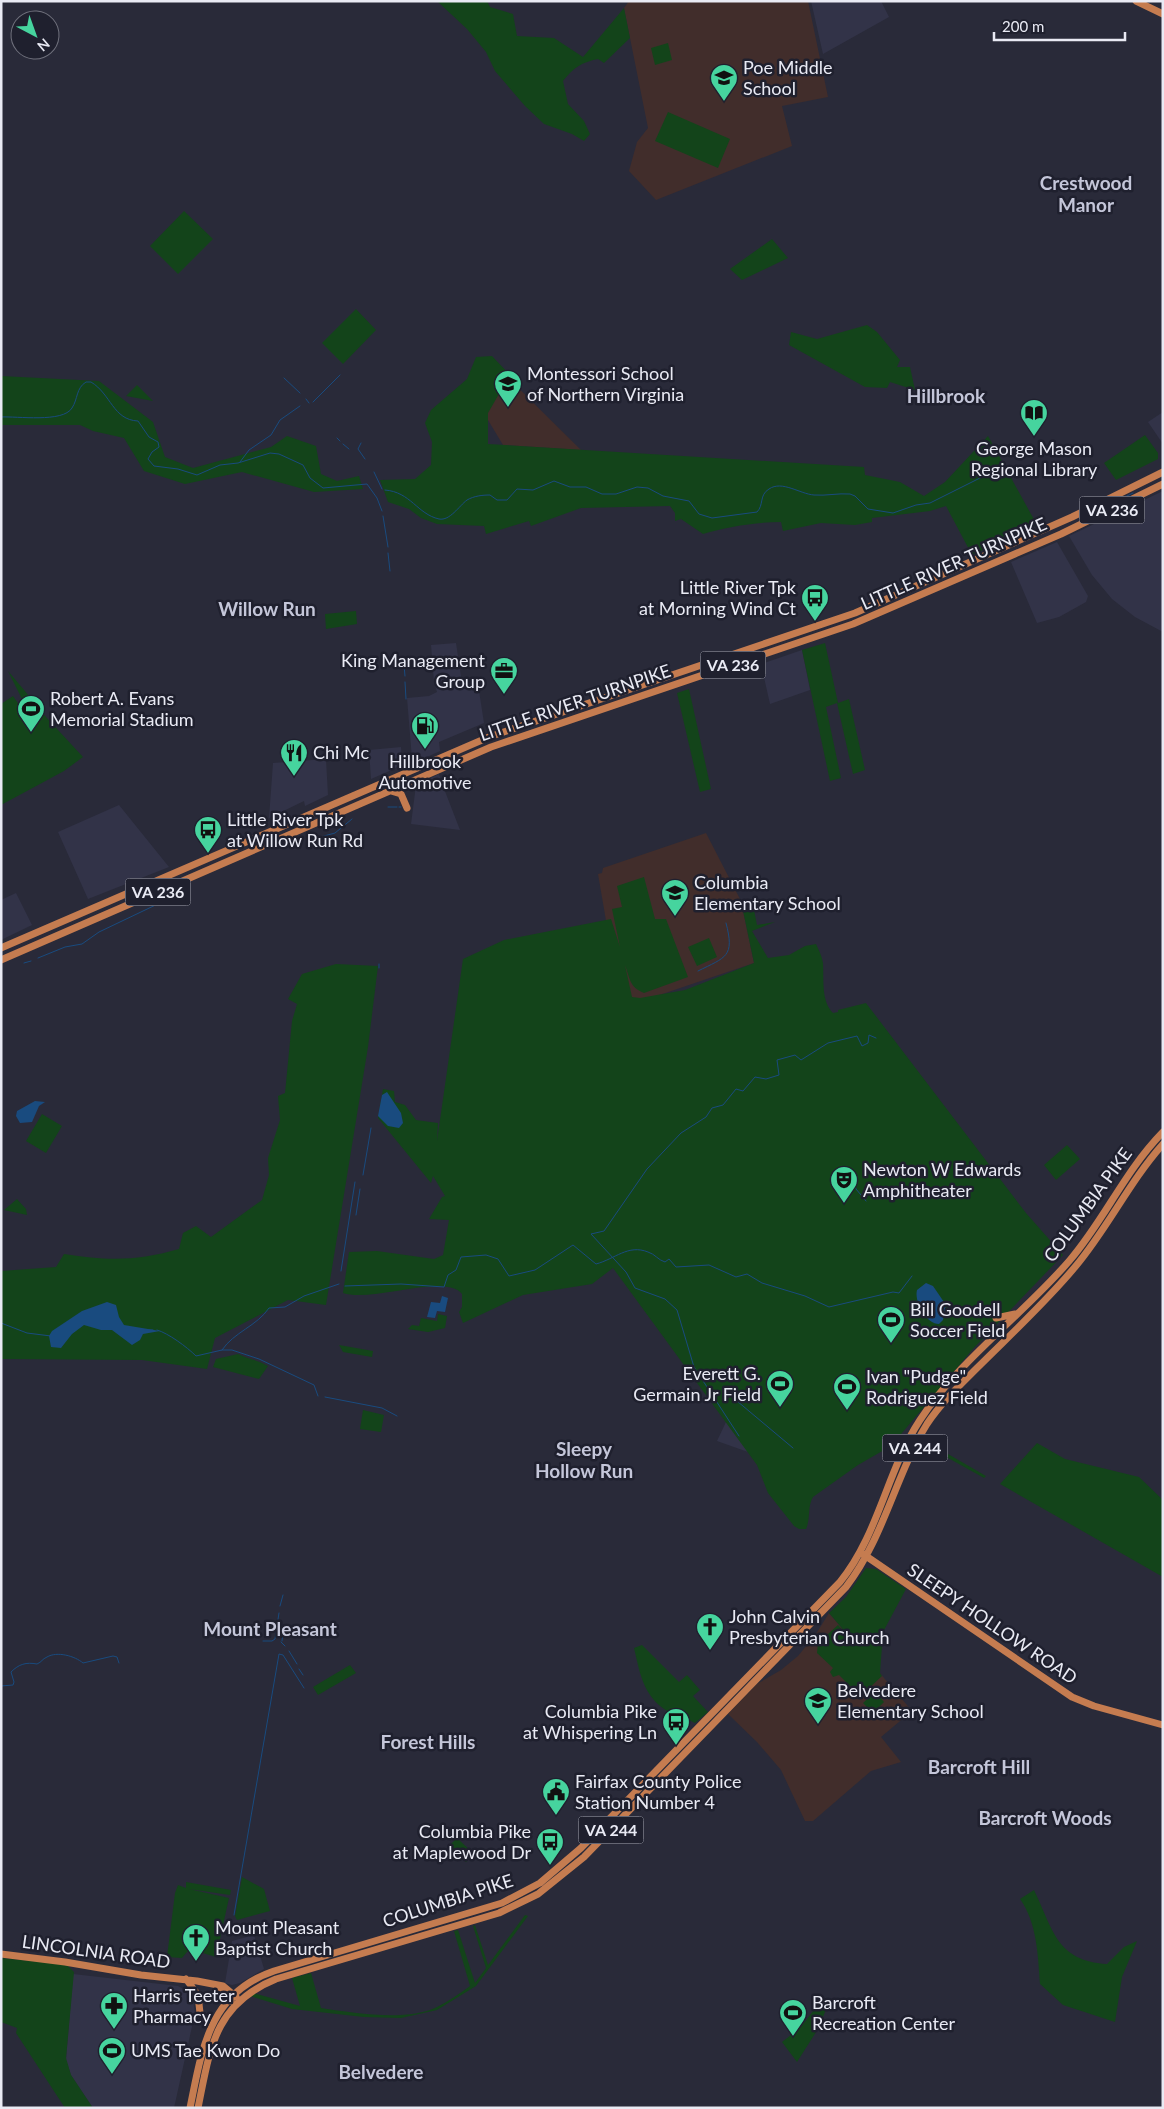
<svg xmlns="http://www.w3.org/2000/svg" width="1164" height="2109" font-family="Lato,sans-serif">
<rect width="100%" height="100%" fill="#292a39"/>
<path fill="#323348" d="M811,1H881L889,17L823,54Z
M1163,412V444L1148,422Z
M1163,491V632L1135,617L1112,599L1092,575L1069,536Z
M1057,542L1088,596L1086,602L1059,617L1037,623L1011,562Z
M456,643L462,683L477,678L484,723L439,742L440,751L416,762L412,759L407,698L429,696L437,692L434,682L431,645Z
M802,650L810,690L770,704L761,664Z
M401,747L402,763L394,769L371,779L369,750Z
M326,759L328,795L305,806L304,801L269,818L273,763Z
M439,774L441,781L460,830L411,824L416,785Z
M119,805L169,867L88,899L58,832Z
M16,893L32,925L1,940V900Z
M726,1422L748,1452L717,1441Z
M254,1935L264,1969L240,1983L232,1985L225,1983L232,1941Z
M73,1974L178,1986L187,1991L193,2000L195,2013L174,2108H93L71,2075L66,2060Z"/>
<path fill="#412d2b" d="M629,1H808L828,97L782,106L792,146L656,200L629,171L637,142L648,128L624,8Z
M490,360L581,450L503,445L485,415Z
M706,833L741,901L754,963L621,1008L598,874L602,873L603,868Z
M829,1613L912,1711L881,1737L901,1762L871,1771L813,1821H805L781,1770L757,1742L728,1714L757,1684L781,1670L798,1656L816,1634Z"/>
<path fill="#13441a" d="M437,1H487L490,7L513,14L517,36L554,38L583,57L624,8L630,38L604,63L598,59C582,62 573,68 563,81L568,104L584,121L590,134L584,141L572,134L544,124L525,106L495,71L486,52L467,29Z
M668,43L672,60L655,65L651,48Z
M668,112L730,139L718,168L655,141Z
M184,211L213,239L178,274L150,246Z
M772,239L788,258L742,280L730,269Z
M356,309L376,330L343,364L322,343Z
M867,325L877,332L900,360L897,367H910L915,390L890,382L887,388L865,387L789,345L791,332L817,339Z
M492,356L510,375L488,413V444L864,467L865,475L900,482L924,496L945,482L988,436L1037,525L972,555L946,506L930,511L872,518V522L855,525L821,523L783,531L781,522C756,522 726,527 703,534L681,519L675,521V513L670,506L581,508L531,526L529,521L486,534L484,526L437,524L421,518L409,509L388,502L380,480L415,479L431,465L432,442L425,423L431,410L467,379L476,357Z
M1,376L99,381L153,422L165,457L193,468L271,447L287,436L316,446L321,474L337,481L359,476L363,489L314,492L242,472L185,484L144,471L124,438L93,431L80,425H1Z
M137,385L153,401L126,396Z
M1145,435L1158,453V459L1116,480L1104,463Z
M356,611L357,624L326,629L325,614Z
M825,643L838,703L849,699L865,770L853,774L837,703L826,707L841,778L830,781L802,650Z
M8,671L35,703L31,705L34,704L83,757L64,771L1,805V704L13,696L22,709L26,707Z
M689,689L711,789L700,792L677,693Z
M644,877L655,919H666L688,977L644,993C629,987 630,978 625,965L632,997L640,998L685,990L754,963L741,901L752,900L757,925L775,922L752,931L768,958L789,955L805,946L816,944C819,950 822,957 823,963C824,980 821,1001 833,1013L838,1012V1010L866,1003L1026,1213L1063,1255L972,1350L891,1446L858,1465L813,1497C807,1507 811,1518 806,1529H799L794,1526L768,1493L757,1465L613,1268L592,1284L523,1295L463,1323L459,1312L462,1307V1294C446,1273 371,1303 343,1293L349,1252L377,1251L434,1259L443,1255L449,1220L429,1219L442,1197L445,1196L433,1176L431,1183L378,1118L383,1089L394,1091L395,1102L405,1105L416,1120L438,1123L437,1141L463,959L504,940L611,919L620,947L612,909L622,907L617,886Z
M709,938L717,957L697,966L688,947Z
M336,964L378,966L368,1047L326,1305L288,1300L215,1338L207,1369L142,1360L1,1359V1271L56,1267L64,1254C108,1261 137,1261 179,1249L183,1233L196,1226L211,1237L262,1200L269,1175L268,1158L280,1120L278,1096L285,1093L292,1021L297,1004L288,999L302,974Z
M42,1114L62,1126L46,1153L26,1141Z
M1067,1145L1080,1159L1056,1180L1044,1165Z
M17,1199L26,1209L27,1215L4,1210Z
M438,1314L447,1316L445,1328L428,1332L408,1329L412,1325L419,1326L421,1318L437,1321Z
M339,1345L373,1351L372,1357L343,1352Z
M238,1354C248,1359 258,1360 268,1366L259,1379L213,1367L216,1359Z
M363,1410L384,1415L381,1432L360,1429Z
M929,1443L986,1476L984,1478L932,1449L925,1451Z
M1037,1443L1065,1459L1139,1477L1163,1500V1577L1000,1484Z
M866,1568L876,1569L906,1589L883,1632L880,1673L882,1676L864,1693L860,1689L856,1692L839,1675L833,1677L830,1672L833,1668L817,1653L818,1643L838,1625L852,1640L829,1613L846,1597Z
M642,1645L679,1682L687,1675L700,1690L693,1696L708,1712L695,1723C686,1718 675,1716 667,1711C643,1696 640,1673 634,1648Z
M350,1665L356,1673L318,1695L313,1687Z
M875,1692L884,1702L873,1713L863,1703Z
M457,1838L474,1854L466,1862L449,1846Z
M242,1877L264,1889L270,1911L237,1920L235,1916Z
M186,1882L231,1890L230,1895L189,1889L229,1898L216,1957L196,1951L187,1952L182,1958L167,1957L175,1893L178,1885L186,1888Z
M1034,1890C1053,1929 1056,1961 1107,1964L1124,1947L1137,1941L1122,1977L1115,2022L1063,2005L1040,1984C1038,1955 1037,1923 1020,1899Z
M525,1915L528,1916L476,1986L437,2010L401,2018L364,2017L292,2009L250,1996L253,1993L300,2006L292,1978L311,1973L321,2008C355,2013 406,2022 437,2007C449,2001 460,1993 470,1986L454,1931L458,1930L475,1983L486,1968L473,1926L475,1925L488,1965Z
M1,1958L60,1964L68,1966L74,1972L66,2058L71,2075L93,2108H65L16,2033L17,2028L1,2022Z
M817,2006L827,2007L818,2029L797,2062L782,2042L800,2028Z"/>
<path fill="#194b7f" d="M387,1092L401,1113L403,1123L399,1128L388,1126L378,1116L382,1095Z
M35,1101L45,1102L39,1106L32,1122L20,1123L16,1116L17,1111Z
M926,1283L933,1286L946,1305L943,1320L939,1324C926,1324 914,1302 917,1290Z
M442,1296L448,1298L445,1312L437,1311L435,1318L427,1317L431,1302L440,1303Z
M107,1302L116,1305L119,1317L124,1325L160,1331L143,1334L140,1340L132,1345L112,1330H101L84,1325L72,1334L61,1348L51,1347L49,1336L52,1331L82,1311Z"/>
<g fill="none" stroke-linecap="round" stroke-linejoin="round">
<path stroke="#194b7f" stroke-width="1" d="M284,378L300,393
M306,399L309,403
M313,402L340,375
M1,417C17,416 63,423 72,408C78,399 76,388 86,382H91C111,394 113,420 138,421L149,437L158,442L159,447L152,452L148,459L154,466L178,469L197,475L220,465L238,463L270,453L279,454L303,465L310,478L323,488L367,484L377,498L382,511
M337,438L340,441
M361,443L358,449L365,459
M343,444L349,449
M240,462L249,450L271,435L280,420L300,406
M374,472L382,489
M385,490C411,492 417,514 439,519C450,521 459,506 467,500C474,496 482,495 490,495L497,500H507L517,489L533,490L554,481L570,487H586L602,494H616L637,487L648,488L663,496L689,501L699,514L712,518L757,512C764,505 759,495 769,489C782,480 800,494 814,495C826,496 838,493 850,494L855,496L868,509L893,513L916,505L930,503L1002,467
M1097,511L1133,493
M383,516L388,547
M388,553L390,571
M405,676L404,665L430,662
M405,682L406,699
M388,807H397
M399,807H401
M324,836L335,833L352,819
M38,958L65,947L82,944L99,932L164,901
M24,963L31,961
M379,964V968
M698,971C726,957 735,957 726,923
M363,1175L371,1128
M852,1179L856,1189L866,1201
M356,1215L360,1189
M341,1271L355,1182
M345,1286L401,1284L444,1287L448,1275L456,1270L461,1257L486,1255L498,1259L509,1276L535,1270L573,1245L596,1264C615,1259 628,1244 648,1252C655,1254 658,1260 665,1262L669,1259L676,1267L709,1265L736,1277L747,1274L762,1283L805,1296L829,1307L893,1292L899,1293L912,1276
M946,1306L957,1311
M1,1323L27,1333L51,1336
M145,1330H153
M157,1330C168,1333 187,1347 196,1356L222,1350H232L259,1359L314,1385L318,1396
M222,1350C234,1332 257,1326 269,1308L285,1307L304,1296L339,1284
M325,1397L382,1408L397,1416
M737,1401L793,1448
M739,1436L694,1367L677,1310L665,1299L635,1288L626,1272L591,1234L604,1231L647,1169L681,1133L706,1117L712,1108L723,1105L736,1089L743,1091L755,1077L766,1079L779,1075L777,1060L795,1055L801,1060L828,1043L857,1036L862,1046L868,1043L869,1035L876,1038
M280,1606L283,1595
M263,1641H272L275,1639L279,1613
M282,1641L283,1631
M281,1642L285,1646
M289,1651L297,1664
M299,1669L303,1675
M1,1686L13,1685L14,1682L11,1672C19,1664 26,1662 37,1664C42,1662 42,1659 47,1657C57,1651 75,1656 83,1663L113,1656L117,1657L119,1663
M234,1915L279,1654L283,1655L304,1688"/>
<path stroke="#c57c50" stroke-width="7" d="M1136,1L1163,14
M391,791L401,794L407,808
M1,948L489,737L855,613L1072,517L1163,472
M1,960L491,747L853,624L1061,534L1163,484
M996,1318L1015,1314
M863,1554L1072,1697L1094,1706L1163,1725
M1,1954L65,1962L141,1975L197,1981L223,1986L236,1997
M186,1979L198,1995L200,2013
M216,1986L231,2001
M190,2108C202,2049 209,1993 274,1971L502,1903L540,1883L581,1848L840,1582C879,1534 887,1470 920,1420C960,1359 1023,1315 1070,1260C1105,1219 1124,1172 1163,1132
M198,2108C210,2049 214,2004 276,1979L499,1913L538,1894L584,1857L846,1587C884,1538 895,1476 927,1424C941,1403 959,1386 977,1368C1010,1335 1045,1303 1075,1267C1108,1228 1129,1182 1163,1144"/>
</g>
<defs>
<symbol id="school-pin" viewBox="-11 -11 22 30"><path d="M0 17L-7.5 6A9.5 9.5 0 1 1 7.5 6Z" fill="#46d49e" stroke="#1f202e"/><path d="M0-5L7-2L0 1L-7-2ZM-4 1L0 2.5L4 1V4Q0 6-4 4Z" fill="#111"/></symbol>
<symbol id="library-pin" viewBox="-11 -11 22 30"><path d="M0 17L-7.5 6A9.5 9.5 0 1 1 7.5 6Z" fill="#46d49e" stroke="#1f202e"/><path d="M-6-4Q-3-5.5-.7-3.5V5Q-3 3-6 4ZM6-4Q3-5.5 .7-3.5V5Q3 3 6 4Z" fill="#111"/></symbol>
<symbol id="bus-pin" viewBox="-11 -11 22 30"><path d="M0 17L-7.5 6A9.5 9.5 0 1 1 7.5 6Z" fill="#46d49e" stroke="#1f202e"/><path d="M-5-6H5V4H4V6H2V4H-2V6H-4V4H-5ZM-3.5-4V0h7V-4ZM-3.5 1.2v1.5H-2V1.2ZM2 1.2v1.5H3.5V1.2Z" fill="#111"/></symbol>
<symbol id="office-pin" viewBox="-11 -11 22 30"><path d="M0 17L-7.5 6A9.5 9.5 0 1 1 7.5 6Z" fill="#46d49e" stroke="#1f202e"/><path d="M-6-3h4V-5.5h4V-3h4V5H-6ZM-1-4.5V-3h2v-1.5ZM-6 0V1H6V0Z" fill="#111"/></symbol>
<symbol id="stadium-pin" viewBox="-11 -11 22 30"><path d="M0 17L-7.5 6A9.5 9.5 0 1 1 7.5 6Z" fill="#46d49e" stroke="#1f202e"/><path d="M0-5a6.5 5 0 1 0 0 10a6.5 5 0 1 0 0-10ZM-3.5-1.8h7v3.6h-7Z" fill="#111"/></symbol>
<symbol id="fuel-pin" viewBox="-11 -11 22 30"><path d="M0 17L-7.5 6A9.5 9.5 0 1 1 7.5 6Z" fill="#46d49e" stroke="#1f202e"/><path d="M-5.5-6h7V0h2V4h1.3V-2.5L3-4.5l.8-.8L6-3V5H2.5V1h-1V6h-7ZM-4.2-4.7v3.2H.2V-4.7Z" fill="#111"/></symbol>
<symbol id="restaurant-pin" viewBox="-11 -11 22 30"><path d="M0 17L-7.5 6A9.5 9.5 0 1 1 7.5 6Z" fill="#46d49e" stroke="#1f202e"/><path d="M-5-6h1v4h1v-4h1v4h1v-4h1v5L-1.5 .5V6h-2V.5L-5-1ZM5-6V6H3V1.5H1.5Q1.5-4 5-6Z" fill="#111"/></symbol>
<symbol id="theatre-pin" viewBox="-11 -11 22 30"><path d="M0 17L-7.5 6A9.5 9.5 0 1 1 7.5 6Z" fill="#46d49e" stroke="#1f202e"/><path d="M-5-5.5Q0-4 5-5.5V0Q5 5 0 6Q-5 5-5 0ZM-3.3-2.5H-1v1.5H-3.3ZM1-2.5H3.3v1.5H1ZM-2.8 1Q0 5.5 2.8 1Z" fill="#111"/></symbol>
<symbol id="church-pin" viewBox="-11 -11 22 30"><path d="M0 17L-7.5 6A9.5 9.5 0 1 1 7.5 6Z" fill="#46d49e" stroke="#1f202e"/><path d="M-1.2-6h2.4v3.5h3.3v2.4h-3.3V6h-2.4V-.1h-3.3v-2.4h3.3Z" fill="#111"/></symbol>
<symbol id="civic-pin" viewBox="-11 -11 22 30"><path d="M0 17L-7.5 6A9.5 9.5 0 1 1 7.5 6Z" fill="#46d49e" stroke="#1f202e"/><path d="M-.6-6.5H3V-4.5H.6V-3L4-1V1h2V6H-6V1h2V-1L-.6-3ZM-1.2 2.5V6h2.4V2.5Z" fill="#111"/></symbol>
<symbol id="pharmacy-pin" viewBox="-11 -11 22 30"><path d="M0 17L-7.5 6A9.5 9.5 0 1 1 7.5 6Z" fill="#46d49e" stroke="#1f202e"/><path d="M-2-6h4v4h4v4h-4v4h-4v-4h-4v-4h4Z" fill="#111"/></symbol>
</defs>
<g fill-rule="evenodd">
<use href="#school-pin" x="708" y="62" width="32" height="43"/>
<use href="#school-pin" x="492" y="368" width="32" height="43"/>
<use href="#library-pin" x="1018" y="397" width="32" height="43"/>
<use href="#bus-pin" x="799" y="582" width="32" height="43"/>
<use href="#office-pin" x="488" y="655" width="32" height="43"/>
<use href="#stadium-pin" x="15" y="693" width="32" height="43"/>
<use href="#fuel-pin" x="409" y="710" width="32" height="43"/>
<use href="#restaurant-pin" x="278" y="737" width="32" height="43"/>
<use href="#bus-pin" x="192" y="814" width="32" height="43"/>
<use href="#school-pin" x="659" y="877" width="32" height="43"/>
<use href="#theatre-pin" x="828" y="1164" width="32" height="43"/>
<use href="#stadium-pin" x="875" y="1304" width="32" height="43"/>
<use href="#stadium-pin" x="764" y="1368" width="32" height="43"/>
<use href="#stadium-pin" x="831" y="1371" width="32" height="43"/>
<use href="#church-pin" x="694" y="1611" width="32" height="43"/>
<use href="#school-pin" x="802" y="1685" width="32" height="43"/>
<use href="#bus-pin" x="660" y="1706" width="32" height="43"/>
<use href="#civic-pin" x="540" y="1776" width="32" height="43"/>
<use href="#bus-pin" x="534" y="1826" width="32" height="43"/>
<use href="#church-pin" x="180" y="1922" width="32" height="43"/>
<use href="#pharmacy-pin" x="98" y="1990" width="32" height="43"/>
<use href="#stadium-pin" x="777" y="1997" width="32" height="43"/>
<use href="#stadium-pin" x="96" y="2035" width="32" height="43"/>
</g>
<g text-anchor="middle" stroke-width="5" stroke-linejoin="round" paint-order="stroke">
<g fill="#1f202e" stroke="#acadb9" stroke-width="1">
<rect x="1079.5" y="496.5" width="65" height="27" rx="4"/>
<rect x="700.5" y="651.5" width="65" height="27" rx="4"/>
<rect x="125.5" y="878.5" width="65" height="27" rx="4"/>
<rect x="882.5" y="1434.5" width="65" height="27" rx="4"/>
<rect x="578.5" y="1816.5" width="65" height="27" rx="4"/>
</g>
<g font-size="16" font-weight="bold" fill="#e9eaf4">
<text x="1112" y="516">VA 236</text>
<text x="733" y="671">VA 236</text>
<text x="158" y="898">VA 236</text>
<text x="915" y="1454">VA 244</text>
<text x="611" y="1836">VA 244</text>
</g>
<g font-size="18" fill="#e9eaf4" stroke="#1f202e" text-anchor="start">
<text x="743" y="74">Poe Middle<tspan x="743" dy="21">School</tspan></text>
<text x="527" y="380">Montessori School<tspan x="527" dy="21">of Northern Virginia</tspan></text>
<text x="1034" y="455" text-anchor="middle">George Mason<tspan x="1034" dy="21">Regional Library</tspan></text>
<text x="796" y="594" text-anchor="end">Little River Tpk<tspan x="796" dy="21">at Morning Wind Ct</tspan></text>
<text x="485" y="667" text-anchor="end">King Management<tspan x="485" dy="21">Group</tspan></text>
<text x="50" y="705">Robert A. Evans<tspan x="50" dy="21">Memorial Stadium</tspan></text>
<text x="313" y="759">Chi Mc</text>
<text x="425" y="768" text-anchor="middle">Hillbrook<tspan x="425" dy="21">Automotive</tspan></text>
<text x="227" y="826">Little River Tpk<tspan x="227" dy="21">at Willow Run Rd</tspan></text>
<text x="694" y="889">Columbia<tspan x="694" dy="21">Elementary School</tspan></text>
<text x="863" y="1176">Newton W Edwards<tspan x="863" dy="21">Amphitheater</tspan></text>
<text x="910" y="1316">Bill Goodell<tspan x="910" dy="21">Soccer Field</tspan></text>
<text x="761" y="1380" text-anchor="end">Everett G.<tspan x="761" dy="21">Germain Jr Field</tspan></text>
<text x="866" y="1383">Ivan "Pudge"<tspan x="866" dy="21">Rodriguez Field</tspan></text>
<text x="729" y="1623">John Calvin<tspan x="729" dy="21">Presbyterian Church</tspan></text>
<text x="837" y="1697">Belvedere<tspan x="837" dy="21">Elementary School</tspan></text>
<text x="657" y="1718" text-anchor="end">Columbia Pike<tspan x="657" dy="21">at Whispering Ln</tspan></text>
<text x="575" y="1788">Fairfax County Police<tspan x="575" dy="21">Station Number 4</tspan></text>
<text x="531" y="1838" text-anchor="end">Columbia Pike<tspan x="531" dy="21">at Maplewood Dr</tspan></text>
<text x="215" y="1934">Mount Pleasant<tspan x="215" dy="21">Baptist Church</tspan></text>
<text x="133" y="2002">Harris Teeter<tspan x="133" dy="21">Pharmacy</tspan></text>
<text x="812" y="2009">Barcroft<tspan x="812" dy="21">Recreation Center</tspan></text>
<text x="131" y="2057">UMS Tae Kwon Do</text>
</g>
<g font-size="18" fill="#e9eaf4" stroke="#1f202e">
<text transform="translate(954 564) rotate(-24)" y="6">LITTLE RIVER TURNPIKE</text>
<text transform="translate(575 703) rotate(-19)" y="6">LITTLE RIVER TURNPIKE</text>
<text transform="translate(1088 1205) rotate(-54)" y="6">COLUMBIA PIKE</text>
<text transform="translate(992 1624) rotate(34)" y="6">SLEEPY HOLLOW ROAD</text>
<text transform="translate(448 1901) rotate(-18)" y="6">COLUMBIA PIKE</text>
<text transform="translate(96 1952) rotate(8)" y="6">LINCOLNIA ROAD</text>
</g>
<g font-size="19" font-weight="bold" fill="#c4c6d9" stroke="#1f202e">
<text x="1086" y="190">Crestwood<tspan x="1086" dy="22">Manor</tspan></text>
<text x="946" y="403">Hillbrook</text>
<text x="267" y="616">Willow Run</text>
<text x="584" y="1456">Sleepy<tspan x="584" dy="22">Hollow Run</tspan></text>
<text x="270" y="1636">Mount Pleasant</text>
<text x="428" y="1749">Forest Hills</text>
<text x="979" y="1774">Barcroft Hill</text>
<text x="1045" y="1825">Barcroft Woods</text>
<text x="381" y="2079">Belvedere</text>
</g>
</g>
<rect width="1164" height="2109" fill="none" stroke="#e9eaf4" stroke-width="5"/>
<g transform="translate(35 35) rotate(139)"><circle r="24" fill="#1f202e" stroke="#70717d"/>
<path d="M0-4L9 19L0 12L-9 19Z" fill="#46d49e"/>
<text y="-8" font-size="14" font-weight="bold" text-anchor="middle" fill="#e9eaf4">N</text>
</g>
<path d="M994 32v8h131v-8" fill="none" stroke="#e9eaf4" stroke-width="2.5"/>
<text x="1002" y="32" font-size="15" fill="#e9eaf4" stroke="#1f202e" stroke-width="4" paint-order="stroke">200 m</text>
</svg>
